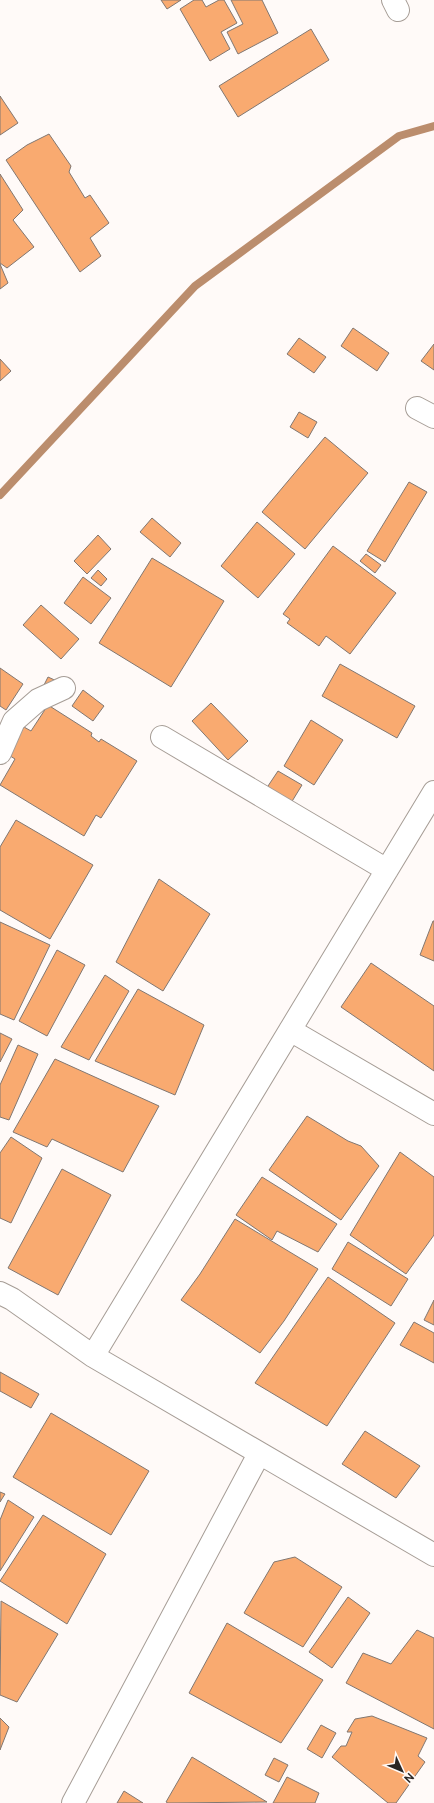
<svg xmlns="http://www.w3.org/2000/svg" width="434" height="1803" font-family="'Public Sans',sans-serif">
<rect width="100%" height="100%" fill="#fffaf8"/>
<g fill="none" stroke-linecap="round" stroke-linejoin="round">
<path stroke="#bb8d6d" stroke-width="8" d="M0,495L195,286L399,136L434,126"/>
</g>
<path fill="#f9aa70" stroke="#817771" d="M161,0H181L167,9Z
M194,0H202L206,7L219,0H224L237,23L221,32L230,49L210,61L180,9Z
M231,0H262L278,33L238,54L227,32L243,24Z
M311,29L329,60L238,117L219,86Z
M0,96L18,123L0,135Z
M49,134L71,166L69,172L85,198L90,195L109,223L90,238L101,256L80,272L6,160L27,145Z
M0,174L23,210L13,220L34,247L7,268L0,263Z
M0,264L8,283L0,289Z
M353,328L389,353L377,371L341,346Z
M299,338L326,357L314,373L287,354Z
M434,344V370L421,361Z
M0,359L11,371L0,381Z
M299,412L317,422L308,438L290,427Z
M325,437L368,473L305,549L262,512Z
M409,482L427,492L385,562L367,551Z
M152,518L181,543L170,557L140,532Z
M257,522L295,554L258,598L221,566Z
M98,535L111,549L87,574L74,561Z
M333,546L396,593L350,654L326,636L319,646L287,623L290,619L283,614Z
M366,554L381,565L375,573L360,561Z
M152,558L224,601L171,687L99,643Z
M98,570L107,579L101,586L91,578Z
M83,577L111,598L91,624L64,603Z
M41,605L79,639L61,659L23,625Z
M340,664L415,706L397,738L322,696Z
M0,668L23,684L6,710L0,706Z
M48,677L59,682L44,685Z
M83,690L104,706L93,721L72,706Z
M211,703L248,741L228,760L192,721Z
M48,705L92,733L91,736L99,742L101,739L137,761L101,818L96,815L84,836L0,785L15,759L7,754L24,727L31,731Z
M311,720L343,740L314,785L284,766Z
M278,771L302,785L291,803L266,789Z
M16,820L93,865L50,939L0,910V847Z
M159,879L210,914L163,991L116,962Z
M433,921H434V961L420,955Z
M0,922L50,945L14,1020L0,1014Z
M57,950L85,965L47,1036L19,1021Z
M371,963L434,1006V1071L341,1007Z
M105,975L129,991L89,1060L61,1047Z
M138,989L204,1025L175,1095L95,1061Z
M0,1033L12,1039L0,1062Z
M18,1045L38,1054L9,1120L0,1117V1085Z
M55,1059L159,1106L123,1172L52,1139L47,1147L13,1132Z
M307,1116L348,1141L361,1146L379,1166L341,1220L269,1170Z
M11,1137L42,1158L11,1223L0,1218V1153Z
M400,1152L434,1177V1235L406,1274L350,1235Z
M62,1169L111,1195L58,1295L8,1268Z
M262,1177L337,1224L318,1252L277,1231L272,1240L236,1215Z
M235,1219L318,1269L284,1321L260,1353L181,1300L200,1274Z
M348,1242L408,1279L391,1306L332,1269Z
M328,1277L395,1323L327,1426L255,1383Z
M434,1300V1325L424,1320Z
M414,1322L434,1333V1363L400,1345Z
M0,1372L39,1394L31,1408L0,1391Z
M51,1413L149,1471L111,1535L13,1477Z
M365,1431L420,1466L396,1498L342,1464Z
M0,1492L5,1494L0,1502Z
M8,1500L34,1517L0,1571V1520Z
M43,1515L106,1554L67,1624L0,1581Z
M295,1557L342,1587L303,1647L244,1613L274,1562Z
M348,1597L370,1613L332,1668L309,1652Z
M1,1601L58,1634L17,1702L0,1695Z
M227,1623L323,1680L281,1743L189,1693Z
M417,1630L434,1638V1729L346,1683L363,1653L391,1664Z
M372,1716L427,1738L418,1756L425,1762L396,1803H388L332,1757L341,1746H346L352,1732H347L355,1719Z
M0,1718L9,1727L0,1750Z
M321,1725L336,1733L322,1758L307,1749Z
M192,1757L267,1802L168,1803L166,1802Z
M274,1758L288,1765L279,1782L265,1775Z
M287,1777L319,1793L315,1803H273Z
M124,1791L143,1803H117Z"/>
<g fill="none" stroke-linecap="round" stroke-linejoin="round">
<defs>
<path id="minor" d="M393,0L398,10
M417,408L434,417
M162,737L387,870
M0,753L14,721L38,700L64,688
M290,1030L434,1114
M0,1293L12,1299L93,1356L434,1555
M93,1356L434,792
M73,1803L259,1454"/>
</defs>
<use href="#minor" stroke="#a69d96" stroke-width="24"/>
<use href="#minor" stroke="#fff" stroke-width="22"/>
</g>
<g transform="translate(402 1771) rotate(134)" stroke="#fffaf8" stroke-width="3" paint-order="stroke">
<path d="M0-3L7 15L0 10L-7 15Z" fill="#2a2624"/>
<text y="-6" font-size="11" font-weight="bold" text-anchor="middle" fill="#2a2624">N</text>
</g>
</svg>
